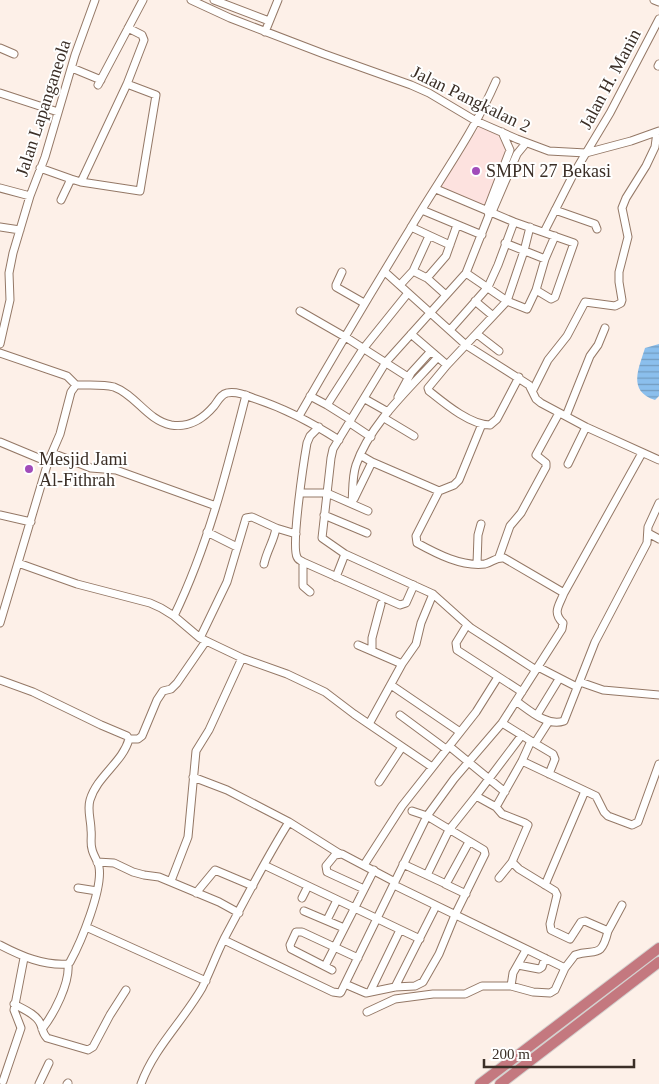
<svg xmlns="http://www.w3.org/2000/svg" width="659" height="1084" font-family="'Times New Roman',serif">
<defs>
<pattern id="water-rules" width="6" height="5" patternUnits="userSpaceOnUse" patternTransform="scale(1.25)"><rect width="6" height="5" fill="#8bbfed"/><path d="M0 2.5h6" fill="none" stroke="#739cc0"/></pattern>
</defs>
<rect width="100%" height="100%" fill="#fdf0e8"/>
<path fill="#fde2df" d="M480,125L496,132L509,154L485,206L440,188Z"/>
<path fill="url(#water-rules)" d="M659,344V396L655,400C627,391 639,368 645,348Z"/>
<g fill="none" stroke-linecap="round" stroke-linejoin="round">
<defs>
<path id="minor" d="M191,0L230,18L324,54L411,85L429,93L476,121L517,139L549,151L586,153L631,141L659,131
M214,0L269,21
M654,0L659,2
M265,32L278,0
M0,48L14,54
M658,66L659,64
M72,68L101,80
M98,85L143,0
M0,93L58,112
M502,132L510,150L487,210L489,215L492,212L517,154L526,143
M40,168L71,179
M81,182L140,191L156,95L127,84
M0,188L30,196
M436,189L514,222L574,243L555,297L551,299L536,290
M61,200L71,179L81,182L127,84L144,40L142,35L128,28
M422,210L482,235
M555,210L595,224L597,229
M489,215L466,273L386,362L333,449L331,458L322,538L345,554L433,594L471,628L536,670
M0,227L20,230
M411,227L450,245
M544,232L574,173L610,113L659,19
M505,243L545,259
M413,271L427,278L446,295
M342,272L336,285V287L364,303
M385,272L466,345L529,385L536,399L541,403L586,427L659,460
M466,273L507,301L527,309L536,290L545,259L555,236
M427,278L446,256L457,225
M400,285L413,271L429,236
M475,301L493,316
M300,311L347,338L408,377
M450,330L488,287L498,265L514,222
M411,334L447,365
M477,334L499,351
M0,344L10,300L9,273L13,253L30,196L45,157L75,55L95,0
M0,353L67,376L76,385
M519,377L497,419L490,425C470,425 444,403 429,391L428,388L447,365L507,301L524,251L530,227
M533,390L548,360L567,336L585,302L615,306L621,303L622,300L619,282V272L628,237L622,208L626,198L646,166L655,147L657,132
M310,396L327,405L363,349L408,293
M398,397L411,373L431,351
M365,399L388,412
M327,405L351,420
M299,416C335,353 372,291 410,229C439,180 473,134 496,81
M566,416L590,356L598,345L605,328
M384,418L414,436
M350,423L371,437
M0,442L48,462L0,623
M52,453L91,468L116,470L216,506
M360,455L372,462L439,491L416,536L417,543C437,554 462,567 485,564C493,562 496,557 504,558L564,593
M48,462L60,434L71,392L76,385H79C90,385 103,384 114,387C136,395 147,420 171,425C188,428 203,419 214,406C218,401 221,394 227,393C235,391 246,395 253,398C284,408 311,422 339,440
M568,464L586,427
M439,491L454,485L459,480L482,424
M300,493H327L368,511
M354,499L372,462
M352,503C353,491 352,477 356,465C370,424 409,389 438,357
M0,515L31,522
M324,515L367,533
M207,532L237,547
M648,533L659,539
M499,557L510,526L521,513L546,467V463L536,455L559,413
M303,562L400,605L406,603L414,585
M18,563L77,584L150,603L161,608L174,616L200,638L242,658L287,674L325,692L354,714L432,767
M264,564C267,550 274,541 276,528
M477,564L478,535L481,524
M336,577L345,554
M310,592L303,586V562C300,560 298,560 297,557C291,545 304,460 307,443L310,436L319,427
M174,616C208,546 227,470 246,395
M467,625L456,643L457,650L522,692
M200,638L227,582L246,518L252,517L276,528L296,534
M358,645L402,664
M372,651V638L381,604
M538,667L577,687
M0,680L33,692L101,725L127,736L129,739C123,762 97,776 90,800C87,810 91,820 91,830C92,836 90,843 92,849C93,855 98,861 99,867C103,889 81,942 70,962L68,964C44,966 21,956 0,945
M580,682L603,690L659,695
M391,685L460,732
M516,701C529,710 547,727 564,721L595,642L647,543L648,527L659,503
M400,715L446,749
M537,715L559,679
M369,724L402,664L416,644L421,623L433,594
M129,739H138L142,736L157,700L163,691L171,689L177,683L206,641
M531,741L553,754L555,759L549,774
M535,743L549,721
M449,746L505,792
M522,761L596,796L604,812L608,816L632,825L638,822L659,764
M193,777L227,790L289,822L340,854
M379,782L402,747
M476,796L496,807L502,814L525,823L528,825L512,862L499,878
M496,807L522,761L531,741L502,723
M97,862L114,863L133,872L144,875L159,877L219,902L239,913
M403,864L446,884L469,842
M264,865L420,939
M364,865L402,806L476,712L498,677
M427,875L449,830L476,796L522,735
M171,881L188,837L196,751L209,730L242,658
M445,884L466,894
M394,885L565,968
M545,885L585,791
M78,888L97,891
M364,889L327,872L326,866L335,855L342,854L395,882
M196,893L215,870L253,886
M302,898L308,886
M304,911L344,928
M327,920L337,900
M86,927L206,981
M608,931L622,905
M224,940L333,992L340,993L341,992L427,816L454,779L502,723L562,629L563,623C552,612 559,606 564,593L642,453
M518,965L539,969L542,967L545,958
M325,966L374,870
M332,970L291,949L290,945L296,932H302L358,958
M345,984L366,993L395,987L415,986L423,982L439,954L455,915L485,854L484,850L427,816L412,811
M511,986L513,973L526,950
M395,987L436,906
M370,992L400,930
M14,1004C23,1009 36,1014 40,1023C43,1029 42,1033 47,1038L88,1050L93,1047L110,1015L126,990
M367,1012L395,999L433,994H465L482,986H511L533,992L550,993L555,990L565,968L575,955C595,948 601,960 608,931L585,921L581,922L570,939L551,930L550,924L557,895L555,891L519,869L512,862
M42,1029C54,1014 70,983 68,964
M3,1081L21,1028L14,1010L24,958
M39,1084L49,1063
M67,1084L68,1083
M141,1084C154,1048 183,1021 202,988C210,972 216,955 224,939C245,900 265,860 289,822"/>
<path id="highway" d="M480,1084L659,948
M500,1084L659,962"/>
</defs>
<use href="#minor" stroke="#947866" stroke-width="9"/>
<use href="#highway" stroke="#d4d1cf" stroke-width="12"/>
<use href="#minor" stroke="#fff" stroke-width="7"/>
<use href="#highway" stroke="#c4787f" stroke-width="10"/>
</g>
<g fill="#a14cba" stroke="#fff" stroke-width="2">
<circle cx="476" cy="171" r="5"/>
<circle cx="29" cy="469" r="5"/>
</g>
<g text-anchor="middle" stroke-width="4" stroke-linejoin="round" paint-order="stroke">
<g font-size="18" fill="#3b2f27" stroke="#fff">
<text transform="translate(610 79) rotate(-62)" y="6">Jalan H. Manin</text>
<text transform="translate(471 99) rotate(26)" y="6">Jalan Pangkalan 2</text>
<text transform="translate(43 108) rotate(-72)" y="6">Jalan Lapanganeola</text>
</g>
<g font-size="18" fill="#3b2f27" stroke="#fff" text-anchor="start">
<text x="486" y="177">SMPN 27 Bekasi</text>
<text x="39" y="465">Mesjid Jami<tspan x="39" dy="21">Al-Fithrah</tspan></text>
</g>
</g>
<path d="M484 1059v8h150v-8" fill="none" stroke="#3b2f27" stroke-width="2.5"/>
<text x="492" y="1059" font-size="15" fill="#3b2f27" stroke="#ffffff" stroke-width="4" paint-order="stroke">200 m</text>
</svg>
